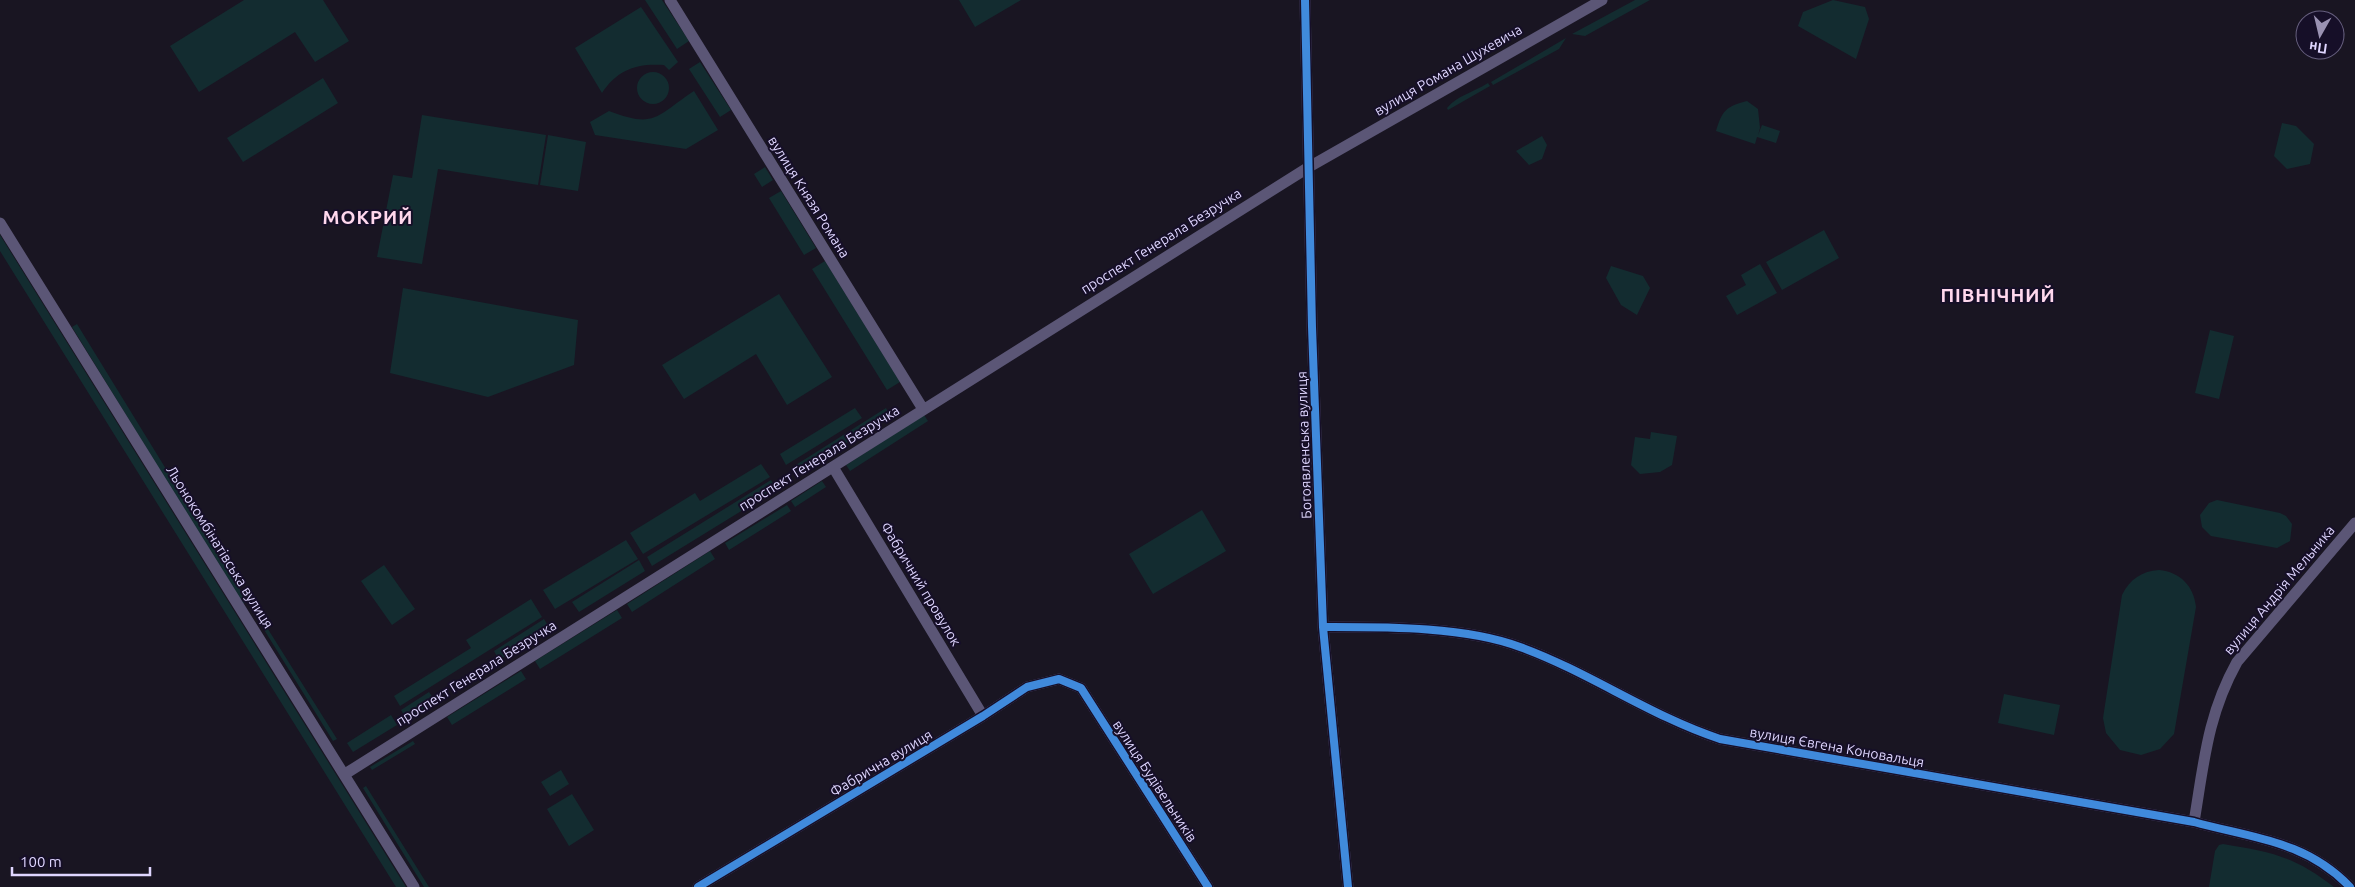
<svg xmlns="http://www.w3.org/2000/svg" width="2355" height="887" font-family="Ubuntu,sans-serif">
<rect width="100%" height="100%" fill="#191522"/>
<path fill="#132c30" d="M244,0H323L349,41L315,62L295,32L199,92L170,46Z
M645,0H662L689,41L677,49Z
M959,0H1021L975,27Z
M1635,0H1650L1585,36L1572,34Z
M1833,0L1865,7L1869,19L1856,59L1798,26L1803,12Z
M641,7L678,62L669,70L664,65C636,63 617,70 602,93L575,48Z
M1566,38L1559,49L1493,85L1491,82Z
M700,62L731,110L720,117L689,69Z
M637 88a16 16 0 1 1 32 0a16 16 0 1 1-32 0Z
M323,78L338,103L243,162L227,138Z
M1488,83L1490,86L1448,110L1447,108C1458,95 1472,93 1488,83Z
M694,91L718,130L686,149L595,135L590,122L609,111C656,129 656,116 694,91Z
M1747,101L1758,109L1760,128L1758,135L1762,125L1780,131L1776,143L1757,137L1755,144L1716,131C1722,111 1726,106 1747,101Z
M422,115L546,135L538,185L438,169L422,264L377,257L393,175L412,178Z
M2282,123L2296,126L2314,144L2310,164L2287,169L2274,156Z
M548,135L586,142L578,191L540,185Z
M1542,136L1547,145L1542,159L1529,165L1516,151Z
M765,167L773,180L762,187L754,174Z
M781,191L816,248L804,255L769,198Z
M1824,230L1839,258L1782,290L1766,262Z
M0,235L406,887H396L0,251Z
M825,261L900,382L887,390L812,269Z
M1760,264L1777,293L1737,315L1726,296L1746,285L1741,275Z
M1611,266L1643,276L1650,288L1637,315L1621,305L1606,278Z
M403,288L578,320L574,365L488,397L390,373Z
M779,294L832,377L787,405L756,354L684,399L662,365Z
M77,324L247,601L242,604L72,327Z
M2210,330L2234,336L2219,399L2195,393Z
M855,408L862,418L786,465L780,454Z
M886,408L890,416L795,475L791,468Z
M924,415L928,421L850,471L846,465Z
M1651,432L1677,436L1672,465L1660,472L1640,474L1631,465L1635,437L1650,439Z
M761,464L770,477L643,554L630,533L695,493L700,501Z
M771,480L777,489L652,566L647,557Z
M822,481L826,487L795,507L791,501Z
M2217,500L2280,513L2286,516L2292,524L2290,541L2277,548L2211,536L2202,527L2200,515L2209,503Z
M787,505L791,511L729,550L725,543Z
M1202,510L1226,551L1153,594L1129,554Z
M626,540L638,559L555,609L543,590Z
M710,551L715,559L632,612L627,604Z
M639,560L645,571L579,612L572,602Z
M384,565L415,609L392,625L361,581Z
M2159,570C2180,572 2194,586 2196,607L2174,734L2160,749L2141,755L2120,750L2106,733L2103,718L2122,595C2130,579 2142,571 2159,570Z
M531,599L542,617L400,706L394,696L471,648L466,640Z
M617,610L622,618L540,669L535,661Z
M544,619L550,629L499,660L494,651Z
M266,626L337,739L333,741L263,628Z
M521,671L526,679L452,725L447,717Z
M429,692L436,702L407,720L401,710Z
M2004,694L2060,705L2054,735L1998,723Z
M391,715L397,725L353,752L347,743Z
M413,741L415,744L372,770L370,767Z
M561,770L569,784L550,796L541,782Z
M366,786L429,887H424L363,788Z
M572,794L594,830L569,846L547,809Z
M2223,844C2271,852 2294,856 2334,887H2209L2215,851L2219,845Z"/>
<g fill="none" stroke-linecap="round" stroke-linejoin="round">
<path stroke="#5b5676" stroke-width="11" d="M670,0L923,409
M1305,0L1312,327L1323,627L1348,887
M0,223L414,887
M833,467L983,716
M1323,627C1382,627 1465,626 1520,647C1589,672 1650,716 1720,739L2194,822C2251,838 2305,840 2350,887
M345,774L1309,167L1602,0
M2194,822C2204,763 2207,716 2237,662L2355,523
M698,887L983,716L1027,687L1059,679L1081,688L1208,887"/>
<defs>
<path id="cycleway" d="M1305,0L1312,327L1323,627L1348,887
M1323,627C1382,627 1465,626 1520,647C1589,672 1650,716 1720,739L2194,822C2251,838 2305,840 2350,887
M698,887L983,716L1027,687L1059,679L1081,688L1208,887"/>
</defs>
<use href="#cycleway" stroke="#160f28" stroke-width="11"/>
<use href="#cycleway" stroke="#408adc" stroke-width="8"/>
</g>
<g text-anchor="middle" stroke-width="4" stroke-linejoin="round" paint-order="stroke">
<g font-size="14" fill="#dfd6ff" stroke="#160f28">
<text transform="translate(1448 70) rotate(-30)" y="5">вулиця Романа Шухевича</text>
<text transform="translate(809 197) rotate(58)" y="5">вулиця Князя Романа</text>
<text transform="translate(1161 241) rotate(-32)" y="5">проспект Генерала Безручка</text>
<text transform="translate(1304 445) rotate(-92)" y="5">Богоявленська вулиця</text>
<text transform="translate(819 458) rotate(-32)" y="5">проспект Генерала Безручка</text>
<text transform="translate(220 547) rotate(58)" y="5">Льонокомбінатівська вулиця</text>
<text transform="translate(921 584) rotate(59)" y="5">Фабричний провулок</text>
<text transform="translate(2279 590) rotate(-50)" y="5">вулиця Андрія Мельника</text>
<text transform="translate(476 673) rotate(-32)" y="5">проспект Генерала Безручка</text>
<text transform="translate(1837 747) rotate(10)" y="5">вулиця Євгена Коновальця</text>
<text transform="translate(881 763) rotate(-31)" y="5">Фабрична вулиця</text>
<text transform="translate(1155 781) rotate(57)" y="5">вулиця Будівельників</text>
</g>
<g font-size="19" font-weight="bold" letter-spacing="1" fill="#ffd8ed" stroke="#160f28">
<text x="368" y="224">МОКРИЙ</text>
<text x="1998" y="302">ПІВНІЧНИЙ</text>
</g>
</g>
<g transform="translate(2320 35) rotate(188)"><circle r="24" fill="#160f28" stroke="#665f7e"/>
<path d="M0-4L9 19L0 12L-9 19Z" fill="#9a92b2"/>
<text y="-8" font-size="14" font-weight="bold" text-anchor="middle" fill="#dfd6ff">Пн</text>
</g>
<path d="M12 867v8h138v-8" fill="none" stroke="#dfd6ff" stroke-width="2.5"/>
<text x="20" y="867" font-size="15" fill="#dfd6ff" stroke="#160f28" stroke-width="4" paint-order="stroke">100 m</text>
</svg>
